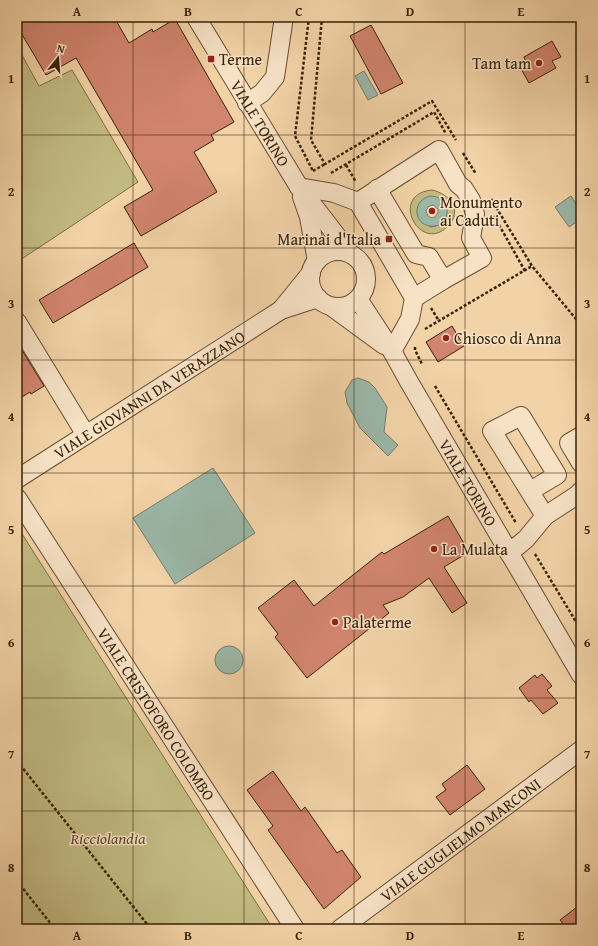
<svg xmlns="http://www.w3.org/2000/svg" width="598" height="946" font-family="'Gentium Book Plus',serif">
<rect width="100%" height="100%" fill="#f2d3a7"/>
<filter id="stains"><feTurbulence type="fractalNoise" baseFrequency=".005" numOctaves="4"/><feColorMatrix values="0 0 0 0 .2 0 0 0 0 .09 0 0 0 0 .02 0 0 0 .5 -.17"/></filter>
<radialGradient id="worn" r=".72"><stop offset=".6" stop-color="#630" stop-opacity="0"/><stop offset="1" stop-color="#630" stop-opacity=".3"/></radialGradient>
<path fill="#c2ba82" stroke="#7c6e44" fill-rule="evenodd" d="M17,46L39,86L72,70L138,182L17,262Z
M432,190C450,194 463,211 448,226C420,255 388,194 432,190ZM420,202L447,207L436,226L430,227Z
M17,526L273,929H17Z"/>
<path fill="#9bb8a9" stroke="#737c68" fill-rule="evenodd" d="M364,71L378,95L368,100L355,76Z
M430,196C451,196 453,225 434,226C414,228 410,201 430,196ZM433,205L438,209V212C436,218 432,219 428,216L426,211L428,207Z
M571,196L577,205L581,202V219L569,227L555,207Z
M358,378L369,382L375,388L387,407L384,432L398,445L388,456L360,428L347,403L345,392L352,380Z
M213,468L255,533L175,584L133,518Z
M215 660a14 14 0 1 1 28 0a14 14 0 1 1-28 0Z"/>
<path fill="#d1846e" stroke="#372107" d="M17,17H114L129,43L152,29L153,32L175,19L234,122L211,135L214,140L194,152L217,192L141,236L124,207L153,190L76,58L46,75L17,26Z
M371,25L403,83L381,94L350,36Z
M552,41L561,57L552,61L556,68L529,83L520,67L526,64L524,57Z
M134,243L148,267L53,323L39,300Z
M452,326L464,346L438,362L426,342Z
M17,342L44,386L31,394L30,392L17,400Z
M448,516L469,552L444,567L467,603L452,613L429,578L403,597L383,605L389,613L307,678L275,637L278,634L258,608L294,580L314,606L382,552L384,554Z
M542,674L552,686L547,690L558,703L543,714L531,700L529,702L519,688L535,675L537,678Z
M467,765L485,789L450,815L436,797L446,790L442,784Z
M273,771L301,811L305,807L337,853L342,850L361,877L324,909L268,830L273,826L247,790Z
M581,904V929H567L560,920Z"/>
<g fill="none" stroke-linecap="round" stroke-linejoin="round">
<defs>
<g id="minor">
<path id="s1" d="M196,17L299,187L343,244L346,252"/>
<path d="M247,103L262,93L275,77L284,17"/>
<path d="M299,187L334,193L358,202L414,298L410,319L392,351"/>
<path d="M377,189L416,254L429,257L443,280"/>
<path d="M302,197L309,217L317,261"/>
<path d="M358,202L439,150L458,184L464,189L471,200L475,214L471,238L482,258L443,280L414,298"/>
<circle cx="338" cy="279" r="28"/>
<path id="s2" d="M358,299L392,351L408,380L581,675"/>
<path d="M332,307L384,345"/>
<path d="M281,310L311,273"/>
<path d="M17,322L86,435"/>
<path d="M581,436L569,443L581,463"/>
<path id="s3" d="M17,479L281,310L318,298"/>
<path d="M530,491L557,475L521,416L492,431L545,516"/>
<path id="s4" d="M17,498L295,929"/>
<path d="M509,553L526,539L545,516L577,495L581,491"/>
<path id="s5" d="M340,929L581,750"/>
</g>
</defs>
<use href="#minor" stroke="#664e2f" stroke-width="20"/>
<path stroke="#372107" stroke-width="2.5" stroke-dasharray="3 2" stroke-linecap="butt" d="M309,17L295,136L313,171
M322,17L311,140L325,164L432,101L456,140
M463,153L476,174
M346,165L356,182
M313,171L325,164
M331,173L434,112L446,134
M491,199L532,266L581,325
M494,216L525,271
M431,308L439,321
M425,329L532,266
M415,347V350L422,364
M435,386L516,523
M535,554L581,630
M17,761L151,929
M17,881L55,929"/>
<use href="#minor" stroke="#f7e2c6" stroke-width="18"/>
</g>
<path fill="none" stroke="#372107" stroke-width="1" stroke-opacity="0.55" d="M133,17V929M244,17V929M354,17V929M465,17V929M17,135H581M17,248H581M17,360H581M17,473H581M17,586H581M17,698H581M17,811H581"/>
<g fill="#8f2418" stroke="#f7e2c6" stroke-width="1.5">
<rect x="207" y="55" width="8" height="8" rx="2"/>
<circle cx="539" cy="63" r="4"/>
<circle cx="432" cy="211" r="4"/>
<rect x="385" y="235" width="8" height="8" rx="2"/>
<circle cx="446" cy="338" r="4"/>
<circle cx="434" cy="549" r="4"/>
<circle cx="335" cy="622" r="4"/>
</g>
<g text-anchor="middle" stroke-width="3" stroke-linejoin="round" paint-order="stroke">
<g font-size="16" fill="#372107" stroke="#f7e2c6" text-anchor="start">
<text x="219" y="65">Terme</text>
<text x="531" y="69" text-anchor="end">Tam tam</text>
<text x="440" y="208">Monumento<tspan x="440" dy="18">ai Caduti</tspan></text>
<text x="381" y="245" text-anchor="end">Marinai d'Italia</text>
<text x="454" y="344">Chiosco di Anna</text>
<text x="442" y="555">La Mulata</text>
<text x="343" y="628">Palaterme</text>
</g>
<g font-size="16" fill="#372107" stroke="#f7e2c6">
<text dy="6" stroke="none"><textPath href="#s1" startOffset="124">VIALE TORINO</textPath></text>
<text dy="6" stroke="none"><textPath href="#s3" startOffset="157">VIALE GIOVANNI DA VERAZZANO</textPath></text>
<text dy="6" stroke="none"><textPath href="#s2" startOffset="214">VIALE TORINO</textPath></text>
<text dy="6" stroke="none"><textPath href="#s4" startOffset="257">VIALE CRISTOFORO COLOMBO</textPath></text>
<text dy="6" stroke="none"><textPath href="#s5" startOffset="150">VIALE GUGLIELMO MARCONI</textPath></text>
</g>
<g font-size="16" font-style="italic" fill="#5a4726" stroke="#f7e2c6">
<text x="108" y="844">Ricciolandia</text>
</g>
</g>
<rect width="598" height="946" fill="none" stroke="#f2d3a7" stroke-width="44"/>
<g transform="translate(58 58) rotate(17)" stroke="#f7e2c6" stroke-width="3" paint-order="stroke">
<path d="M0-3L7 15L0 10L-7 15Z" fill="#372107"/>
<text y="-6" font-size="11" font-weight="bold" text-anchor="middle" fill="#372107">N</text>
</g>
<rect x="22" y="22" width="554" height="902" fill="none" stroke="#372107" stroke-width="1.5"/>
<g font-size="13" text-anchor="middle" font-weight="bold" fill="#372107">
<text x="77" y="16">A</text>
<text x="188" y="16">B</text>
<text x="299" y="16">C</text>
<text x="410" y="16">D</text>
<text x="521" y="16">E</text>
<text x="11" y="83">1</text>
<text x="587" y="83">1</text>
<text x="11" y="196">2</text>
<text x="587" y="196">2</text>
<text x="11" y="308">3</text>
<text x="587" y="308">3</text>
<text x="11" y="421">4</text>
<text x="587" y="421">4</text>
<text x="11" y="534">5</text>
<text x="587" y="534">5</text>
<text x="11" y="647">6</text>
<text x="587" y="647">6</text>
<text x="11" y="759">7</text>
<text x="587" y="759">7</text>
<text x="11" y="872">8</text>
<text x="587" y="872">8</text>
<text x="77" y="940">A</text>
<text x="188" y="940">B</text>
<text x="299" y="940">C</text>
<text x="410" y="940">D</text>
<text x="521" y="940">E</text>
</g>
<rect width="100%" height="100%" filter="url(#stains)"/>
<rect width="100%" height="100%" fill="url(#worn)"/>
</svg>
